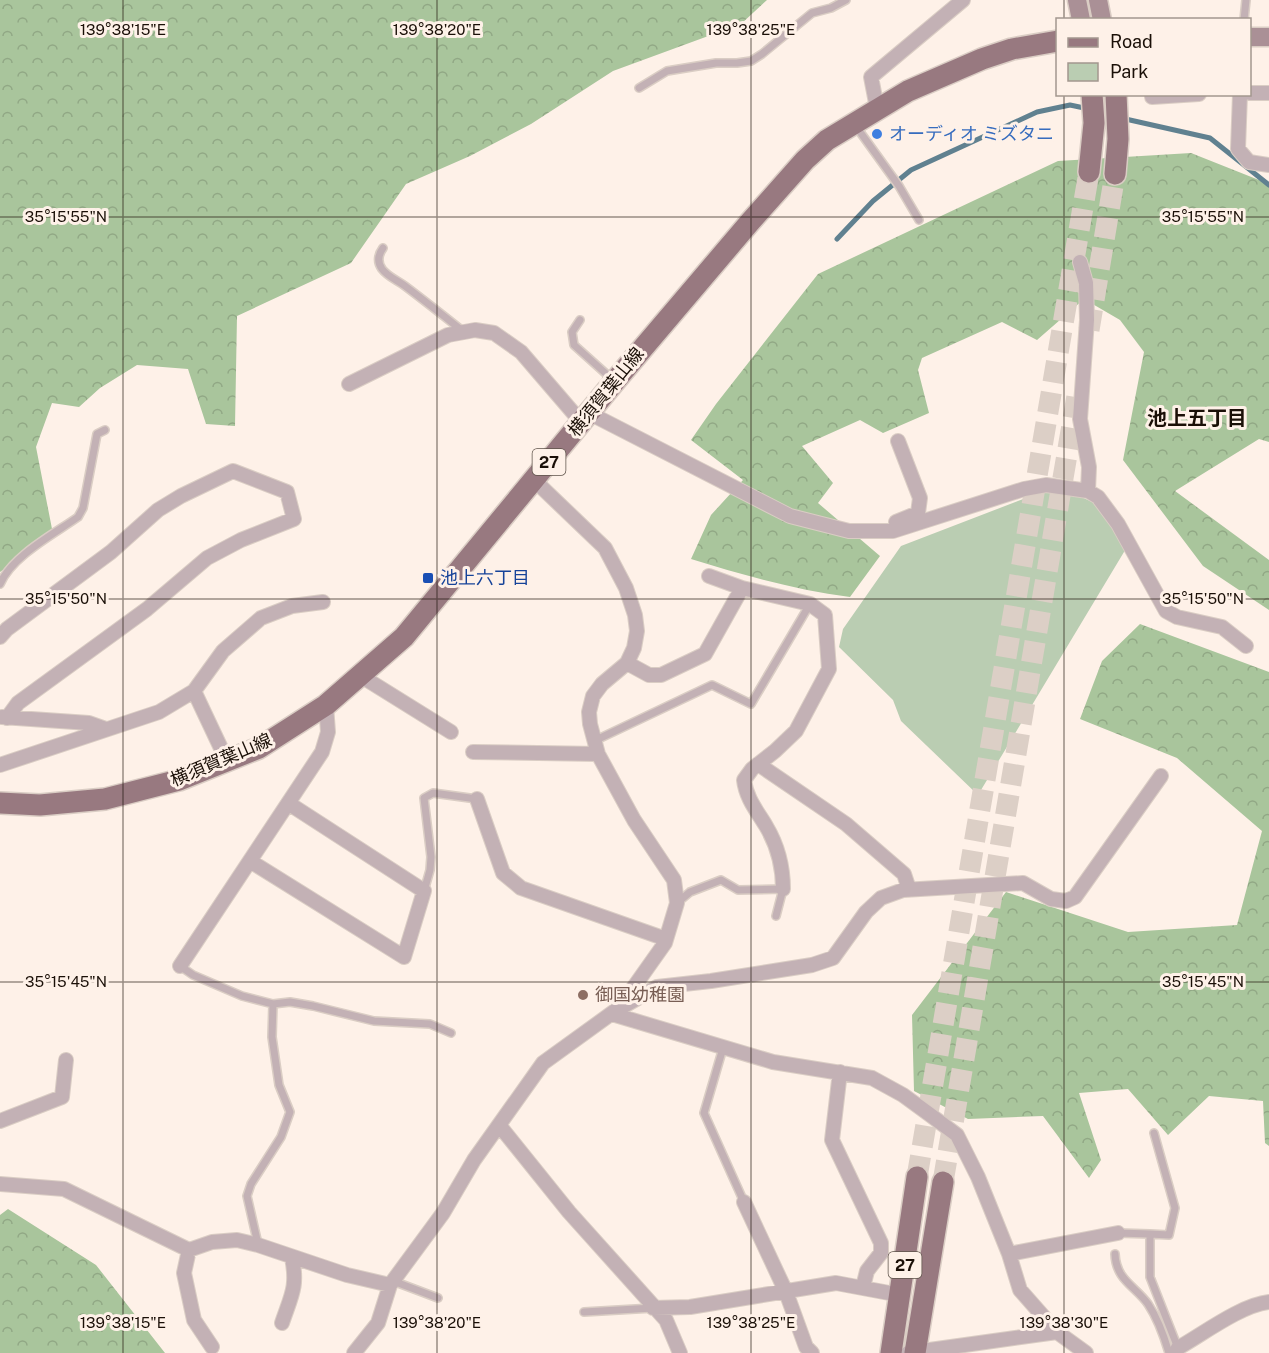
<svg xmlns="http://www.w3.org/2000/svg" width="1269" height="1353" font-family="'Public Sans','Noto Sans JP',sans-serif">
<defs>
<pattern id="forest-crowns" width="20" height="18" patternUnits="userSpaceOnUse" patternTransform="scale(1.5)"><rect width="20" height="18" fill="#a9c59c"/><path d="M2 6a3 3 0 1 1 6 0M12 15a3 3 0 1 1 6 0" fill="none" stroke="#91a885"/></pattern>
</defs>
<rect width="100%" height="100%" fill="#fef1e8"/>
<path fill="#bacdb2" d="M1044,491L1079,496L1097,504L1127,547L978,795L901,721L893,700L839,647L843,629L901,546Z"/>
<path fill="url(#forest-crowns)" d="M0,0H767L741,24L613,71L531,124L470,156L406,184L351,263L237,316L235,426L206,424L188,369L137,365L100,388L79,407L52,403L36,447L53,534L0,572Z
M1191,153L1269,184V442L1259,439L1175,491L1269,560V610L1203,566L1123,460L1144,352L1120,320L1084,299L1037,340L1002,322L922,358L918,370L929,413L883,433L860,420L802,446L833,483L818,503L880,556L850,597C796,590 743,575 691,559L711,515L743,480L691,440L716,404L818,274L1058,161Z
M1140,624L1269,672V1146L1265,1143L1263,1101L1209,1096L1168,1135L1128,1089L1079,1093L1101,1160L1089,1178L1043,1116L968,1119L914,1091L912,1015L1006,892L1128,932L1237,925L1262,831L1177,758L1080,719L1102,661Z
M8,1209L96,1265L165,1353H0V1215Z"/>
<g fill="none" stroke-linecap="round" stroke-linejoin="round">
<path stroke="#608190" stroke-width="5" d="M1121,118L1210,138L1269,185
M837,239L873,201L911,170L1037,112L1070,105L1089,109"/>
<path stroke="#dccfc6" stroke-width="21" stroke-dasharray="21 10" stroke-linecap="butt" d="M1089,330L1115,174
M917,1177L1089,172
M943,1182L1078,390"/>
<defs>
<path id="lane" d="M1244,20L1246,0
M639,88L667,71L716,63H737L751,61L762,54L812,13L831,8L846,0
M855,125L899,186L919,220
M383,248C378,255 377,262 382,269C388,277 397,280 405,286C425,301 445,317 464,332
M580,320L572,332L574,345L613,380
M0,584C12,556 54,534 78,517L83,508L97,434L105,430
M594,741L712,685L751,704L810,604
M424,891L430,870L431,857L424,798L433,793L477,799
M677,903L690,892L721,880L738,890L783,889L776,916
M180,966L193,975L242,996L273,1004L290,1002L313,1006L374,1021L430,1024L451,1033
M723,1048L704,1113L744,1202
M1118,1233L1150,1234V1277L1178,1348
M1150,1234L1169,1235L1175,1208L1154,1133
M258,1244L247,1196L251,1184L281,1137L290,1112L279,1085L272,1037L273,1004
M1115,1254C1116,1280 1135,1286 1148,1304C1158,1319 1164,1336 1169,1353
M393,1281L438,1298
M584,1312L653,1308"/>
<path id="street" d="M1250,93H1269
M1240,94L1238,149L1249,162L1269,165
M1152,97L1199,94
M877,108L871,77L963,0
M1080,262L1086,283L1087,320L1080,419L1089,467L1088,491
M349,384L448,335L475,330L494,333L521,352L582,423
M589,413L790,516L849,531H893L1024,489L1046,485L1088,491L1098,497L1118,524L1166,611L1177,617L1222,627L1246,646
M896,522L918,513L920,498L898,441
M709,576L742,588L810,604L825,615L829,669L796,731L775,751L752,769L744,780C746,798 757,811 766,826C778,846 783,866 783,889
M0,637L7,629L111,552L158,510L181,496L233,471L287,492L294,519L241,540L207,558L147,609L18,703L7,718
M627,663L649,675H661L705,654L742,588
M361,676L451,732
M194,691L227,761
M2,717L89,723L106,729
M473,752L598,754
M758,764L846,824L904,874L909,889
M0,765L159,712L194,691L223,651L261,618L292,606L323,602
M477,799L503,873L521,888L666,939
M250,861L404,957L424,891L288,803
M180,966L322,752L328,732L326,705
M624,1006L657,987L711,981L812,965L833,958L866,912L881,898L903,890L1023,883L1051,899L1066,901L1075,897L1161,776
M612,1014L773,1062L872,1078L903,1095L929,1114L957,1135L978,1177L1009,1254L1020,1290L1057,1332L1086,1353
M840,1072L832,1140L881,1243V1253L867,1271L863,1287
M0,1121L62,1097L66,1060
M499,1125L569,1212L666,1320L680,1353
M0,1184L64,1189L189,1250L212,1242L237,1240L258,1245L347,1275L390,1285
M744,1202L786,1292L806,1347L812,1353
M189,1250L184,1273L194,1320L212,1347
M1009,1254L1118,1233
M653,1308L690,1307L836,1283L900,1295
M282,1323C291,1296 298,1287 292,1258
M354,1353L378,1323L390,1285L443,1213L474,1160L543,1063L619,1008L665,943L677,903L674,880L634,820L598,754L590,724L589,712L593,696L602,684L627,663L634,648L637,631L635,615L626,588L605,548L533,479
M908,1353L1057,1332
M1175,1353L1178,1348C1203,1334 1241,1305 1269,1302"/>
<path id="secondary" d="M1077,0L1081,20
M1098,0L1102,20
M1250,37H1269"/>
<path id="primary" d="M1089,172L1094,123L1092,94
M1115,174L1118,139L1116,94
M0,803L40,805L105,799L179,780L259,748L326,705L404,637L615,381L750,222L805,160L827,140L908,91L982,59L1012,49L1058,41
M891,1353L917,1177
M915,1353L943,1182"/>
</defs>
<use href="#lane" stroke="#dacdc4" stroke-width="10"/>
<use href="#street" stroke="#dacdc4" stroke-width="16"/>
<use href="#secondary" stroke="#dacdc4" stroke-width="21"/>
<use href="#primary" stroke="#dacdc4" stroke-width="24"/>
<use href="#lane" stroke="#c3b1b5" stroke-width="7"/>
<use href="#street" stroke="#c3b1b5" stroke-width="14"/>
<use href="#secondary" stroke="#aa9096" stroke-width="18"/>
<use href="#primary" stroke="#987980" stroke-width="21"/>
</g>
<path fill="none" stroke="#1a0f07" stroke-width="1.5" stroke-opacity="0.45" d="M123,0V1353M437,0V1353M751,0V1353M1064,0V20M1064,94V1353M0,217H1269M0,599H1269M0,982H1269"/>
<circle fill="#3f7fe0" stroke="#fef1e8" stroke-width="2" cx="877" cy="134" r="6"/>
<rect fill="#1a4fb4" stroke="#fef1e8" stroke-width="2" x="422" y="572" width="12" height="12" rx="3"/>
<circle fill="#8d6e63" stroke="#fef1e8" stroke-width="2" cx="583" cy="995" r="6"/>
<g text-anchor="middle" stroke-width="6" stroke-linejoin="round" paint-order="stroke">
<g fill="#fef1e8" stroke="#5e534a" stroke-width="1.5">
<rect x="532.5" y="449" width="33" height="26" rx="4.5"/>
<rect x="888.5" y="1252" width="33" height="26" rx="4.5"/>
</g>
<g font-size="16" font-weight="bold" fill="#1a0f07">
<text x="549" y="468">27</text>
<text x="905" y="1271">27</text>
</g>
<g font-size="18" fill="#366cbe" stroke="#fef1e8" text-anchor="start">
<text x="889" y="140">オーディオ ミズタニ</text>
</g>
<g font-size="18" fill="#1a0f07" stroke="#fef1e8">
<text transform="translate(606 392) rotate(-51)" y="6">横須賀葉山線</text>
<text transform="translate(221 760) rotate(-23)" y="6">横須賀葉山線</text>
</g>
<g font-size="18" fill="#164399" stroke="#fef1e8" text-anchor="start">
<text x="440" y="584">池上六丁目</text>
</g>
<g font-size="18" fill="#785e54" stroke="#fef1e8" text-anchor="start">
<text x="595" y="1001">御国幼稚園</text>
</g>
<g font-size="20" font-weight="bold" fill="#1a0f07" stroke="#fef1e8">
<text x="1197" y="425">池上五丁目</text>
</g>
</g>
<g font-size="15" text-anchor="middle" fill="#1a0f07" stroke="#fef1e8" stroke-width="6" stroke-linejoin="round" paint-order="stroke">
<text x="123" y="35">139°38'15"E</text>
<text x="437" y="35">139°38'20"E</text>
<text x="751" y="35">139°38'25"E</text>
<text x="66" y="222">35°15'55"N</text>
<text x="1203" y="222">35°15'55"N</text>
<text x="66" y="604">35°15'50"N</text>
<text x="1203" y="604">35°15'50"N</text>
<text x="66" y="987">35°15'45"N</text>
<text x="1203" y="987">35°15'45"N</text>
<text x="123" y="1328">139°38'15"E</text>
<text x="437" y="1328">139°38'20"E</text>
<text x="751" y="1328">139°38'25"E</text>
<text x="1064" y="1328">139°38'30"E</text>
</g>
<rect x="1056" y="18" width="195" height="78" fill="#fef1e8" stroke="#a3978e" stroke-width="1.5"/>
<rect x="1068" y="38" width="30" height="9" fill="#987980" stroke="#a3978e" stroke-width="1.5"/>
<text x="1110" y="48" font-size="18" fill="#1a0f07">Road</text>
<rect x="1068" y="63" width="30" height="18" fill="#bacdb2" stroke="#a3978e" stroke-width="1.5"/>
<text x="1110" y="78" font-size="18" fill="#1a0f07">Park</text>
</svg>
